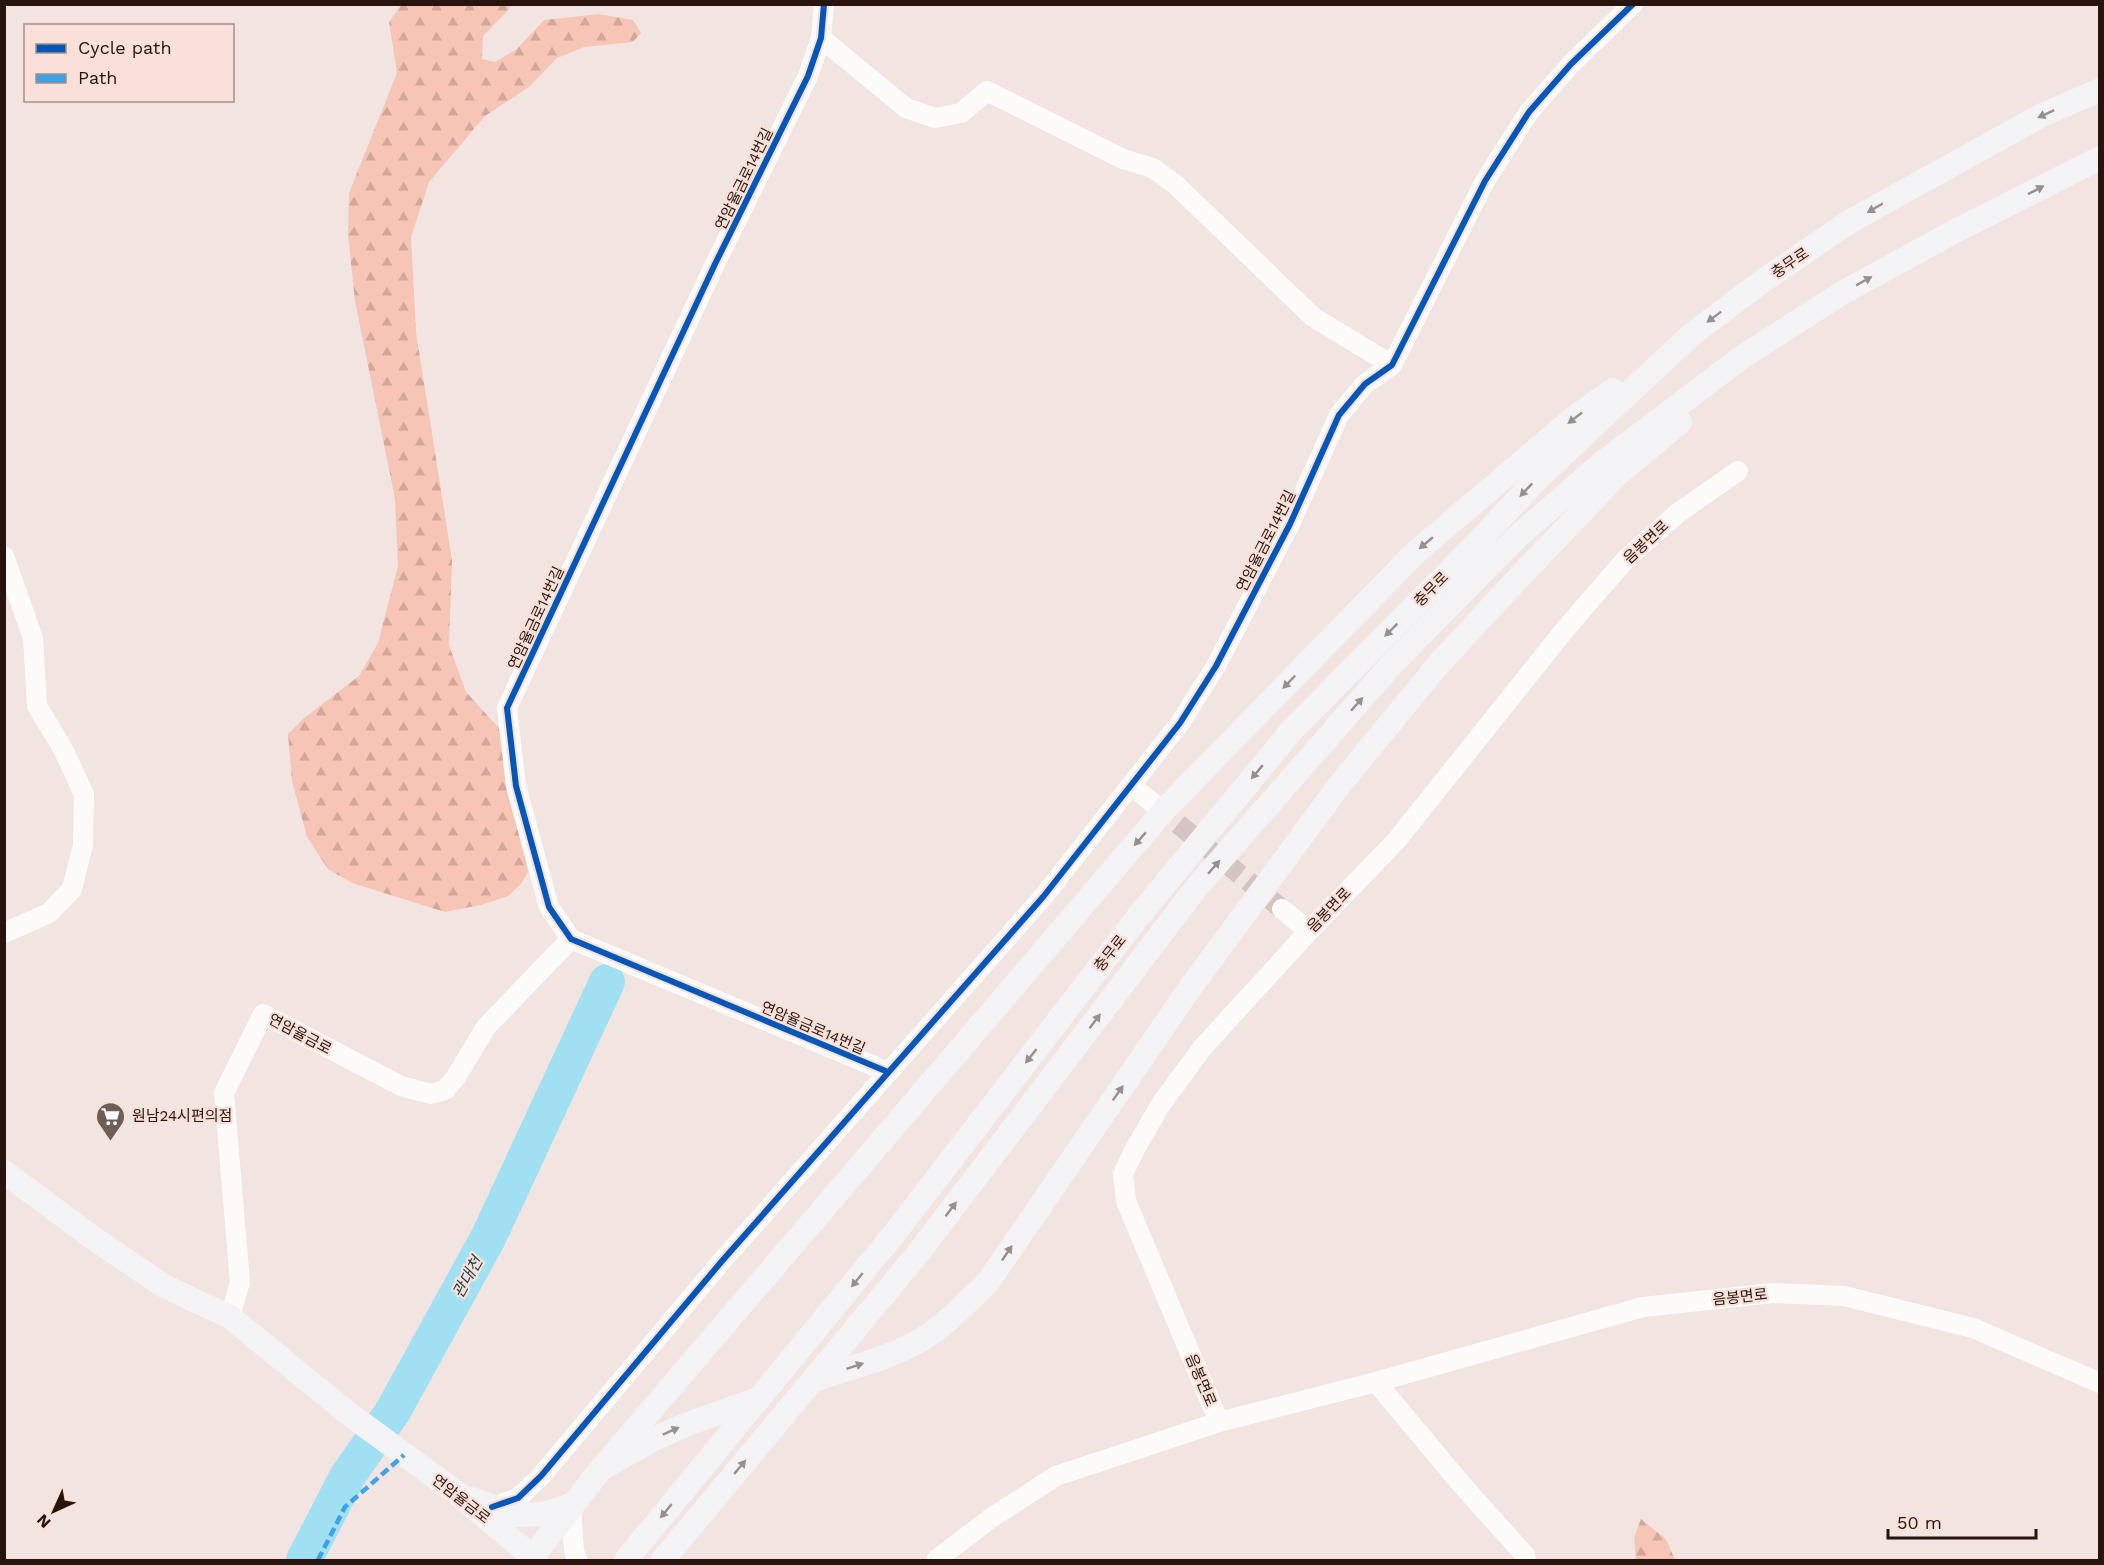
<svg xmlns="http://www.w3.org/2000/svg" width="2104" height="1565" font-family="'Work Sans','Noto Sans KR',sans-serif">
<defs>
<pattern id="forest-firs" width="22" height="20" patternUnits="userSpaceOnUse" patternTransform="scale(1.5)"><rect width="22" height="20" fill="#f6c5b5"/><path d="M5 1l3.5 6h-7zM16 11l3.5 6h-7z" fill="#d3a89a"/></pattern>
</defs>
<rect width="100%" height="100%" fill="#f2e4e0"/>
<path fill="url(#forest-firs)" d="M401,5H510L509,9L483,36L482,59L495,62L517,49L544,20L599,14L633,20L641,33L633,42L584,47L557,58L529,87L485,116L429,182L411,237L416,332L452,560L449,645L466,692L499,728L522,835L528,872L521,884L508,896L481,905L445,912L352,883L328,869L307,837L292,781L288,734L303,719L359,676L378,643L398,566L395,499L355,301L348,235L349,193L397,73L389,22Z
M1641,1519L1666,1539L1675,1560H1636L1634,1538Z"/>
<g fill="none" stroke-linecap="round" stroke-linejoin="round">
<path stroke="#a1e0f3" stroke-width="36" d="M304,1560L347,1477L393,1411L488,1238L607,982"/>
<path stroke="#d4c5c0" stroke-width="20" stroke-dasharray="20 10" stroke-linecap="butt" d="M1155,805L1282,909"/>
<path stroke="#fdfbfa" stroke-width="20" d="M824,4L821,38L808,76L715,264L507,708L516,786L549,907L571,939L888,1072
M821,38L906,108L935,118L961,113L987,91L1123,159L1153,168L1176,185L1313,317L1392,365
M4,556L33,638L37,706L63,749L84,794L83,845L72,889L49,913L4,933
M1131,785L1155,805
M1282,909L1309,931
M230,1317L240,1282L224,1093L263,1014L401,1086L431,1094L445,1090L456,1077L486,1027L571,939
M1376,1382L1462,1485L1525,1555L1526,1560
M1219,1422L1126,1201L1123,1174L1135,1149L1161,1104L1203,1047L1309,931L1396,841L1567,627L1626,559L1678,513L1738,471
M571,1505L574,1551L577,1560
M492,1507L518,1498L541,1476L722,1261L1043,897L1180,723L1216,666L1290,524L1339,415L1365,384L1392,365L1485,181L1529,112L1571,64L1633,4
M936,1560L991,1518L1056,1476L1219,1422L1376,1382L1643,1307L1773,1293L1844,1296L1973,1328L2100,1383"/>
<path stroke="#f3f2f5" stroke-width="24" d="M4,1172L96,1240L164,1286L230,1317L349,1414L457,1493L536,1560
M813,1380C849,1368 888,1359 921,1340C946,1325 967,1302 988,1282L1190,988L1341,783L1438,665L1509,588L1618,474L1680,422
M601,1469L652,1440L685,1425L760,1398
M472,1499L516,1515L543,1514L571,1505
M530,1560L601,1469L1166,808L1416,552L1575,417L1613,390
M626,1560L894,1234L1137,918L1293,729L1480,540L1536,480L1691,335L1760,283L1849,222L2042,115L2100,90
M663,1560L916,1256L1196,888L1391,665L1516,538L1602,463L1742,357L1842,293L1959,229L2100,158"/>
<path stroke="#3ea2e9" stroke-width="4.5" stroke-dasharray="9 4.5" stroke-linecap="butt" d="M318,1560L345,1507L404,1455"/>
<defs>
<path id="cycleway" d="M824,4L821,38L808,76L715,264L507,708L516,786L549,907L571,939L888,1072
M492,1507L518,1498L541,1476L722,1261L1043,897L1180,723L1216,666L1290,524L1339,415L1365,384L1392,365L1485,181L1529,112L1571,64L1633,4"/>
</defs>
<use href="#cycleway" stroke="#f9e1d9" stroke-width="10"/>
<use href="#cycleway" stroke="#0057b8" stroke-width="6"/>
</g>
<defs><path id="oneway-solid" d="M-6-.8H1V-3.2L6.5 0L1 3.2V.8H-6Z" transform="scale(1.5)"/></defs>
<g fill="#988e8d">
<use href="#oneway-solid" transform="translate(2046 114) rotate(155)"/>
<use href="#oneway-solid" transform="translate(2036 190) rotate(-27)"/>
<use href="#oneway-solid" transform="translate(1875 208) rotate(150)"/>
<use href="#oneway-solid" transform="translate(1864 281) rotate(-29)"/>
<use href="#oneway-solid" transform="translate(1714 317) rotate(143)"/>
<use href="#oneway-solid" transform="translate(1575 418) rotate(142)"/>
<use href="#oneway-solid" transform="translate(1526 490) rotate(133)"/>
<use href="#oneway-solid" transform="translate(1426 543) rotate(140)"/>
<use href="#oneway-solid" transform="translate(1391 630) rotate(135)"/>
<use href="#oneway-solid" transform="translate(1289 682) rotate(134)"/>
<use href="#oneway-solid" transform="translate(1357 704) rotate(-49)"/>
<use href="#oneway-solid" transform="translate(1257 772) rotate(130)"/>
<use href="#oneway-solid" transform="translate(1140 839) rotate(131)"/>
<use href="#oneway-solid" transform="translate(1214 867) rotate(-49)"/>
<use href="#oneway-solid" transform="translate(1095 1021) rotate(-53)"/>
<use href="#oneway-solid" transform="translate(1031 1056) rotate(128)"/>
<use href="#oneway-solid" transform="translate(1118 1093) rotate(-55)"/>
<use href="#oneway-solid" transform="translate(951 1209) rotate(-53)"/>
<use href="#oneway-solid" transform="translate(1007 1253) rotate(-56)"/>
<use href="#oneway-solid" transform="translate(857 1280) rotate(129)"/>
<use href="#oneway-solid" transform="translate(855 1366) rotate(-18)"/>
<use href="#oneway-solid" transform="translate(671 1431) rotate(-24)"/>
<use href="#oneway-solid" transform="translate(740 1467) rotate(-50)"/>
<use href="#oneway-solid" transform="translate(666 1511) rotate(129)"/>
</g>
<defs>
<symbol id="supermarket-pin" viewBox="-11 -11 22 30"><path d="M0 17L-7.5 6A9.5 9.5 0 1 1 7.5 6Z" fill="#6f5d57" stroke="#f9e1d9"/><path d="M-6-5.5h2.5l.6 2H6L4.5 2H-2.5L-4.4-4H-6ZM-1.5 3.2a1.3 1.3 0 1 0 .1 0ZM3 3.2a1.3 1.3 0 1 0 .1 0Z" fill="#fff"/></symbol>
</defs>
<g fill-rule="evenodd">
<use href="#supermarket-pin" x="94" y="1100" width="33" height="45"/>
</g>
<g text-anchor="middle" stroke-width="4.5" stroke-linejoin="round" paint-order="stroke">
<g font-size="15" fill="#29140d" stroke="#f9e1d9">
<text transform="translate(744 179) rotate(-64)" y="5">연암율금로14번길</text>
<text transform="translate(1790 263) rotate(-34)" y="5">충무로</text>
<text transform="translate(1266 541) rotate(-63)" y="5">연암율금로14번길</text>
<text transform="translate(1646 542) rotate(-43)" y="5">음봉면로</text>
<text transform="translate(1431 589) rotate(-45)" y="5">충무로</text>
<text transform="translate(536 618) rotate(-65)" y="5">연암율금로14번길</text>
<text transform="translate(1329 910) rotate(-46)" y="5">음봉면로</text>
<text transform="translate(1110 953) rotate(-52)" y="5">충무로</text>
<text transform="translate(813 1028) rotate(23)" y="5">연암율금로14번길</text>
<text transform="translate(300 1034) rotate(28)" y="5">연암율금로</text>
<text transform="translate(1740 1297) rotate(-6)" y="5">음봉면로</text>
<text transform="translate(1201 1380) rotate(67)" y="5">음봉면로</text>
<text transform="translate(461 1499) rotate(38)" y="5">연암율금로</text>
</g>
<g font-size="15" fill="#29140d" stroke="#f9e1d9" text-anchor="start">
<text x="132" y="1121">원남24시편의점</text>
</g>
<g font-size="16" font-style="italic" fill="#203e47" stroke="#f9e1d9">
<text transform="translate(467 1277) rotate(-61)" y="6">관대천</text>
</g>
</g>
<rect width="2104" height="1565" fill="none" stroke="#29140d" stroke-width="12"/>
<rect x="24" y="24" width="210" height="78" fill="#f9e1d9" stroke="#a68f87" stroke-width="1.5"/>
<rect x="36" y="44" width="30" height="9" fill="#0057b8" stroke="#a68f87" stroke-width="1.5"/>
<text x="78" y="54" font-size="18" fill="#29140d">Cycle path</text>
<rect x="36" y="74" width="30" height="9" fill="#3ea2e9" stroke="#a68f87" stroke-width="1.5"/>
<text x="78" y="84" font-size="18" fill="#29140d">Path</text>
<g transform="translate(54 1511) rotate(225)" stroke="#f9e1d9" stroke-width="4.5" paint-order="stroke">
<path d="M0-4.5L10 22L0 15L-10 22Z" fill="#29140d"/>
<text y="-9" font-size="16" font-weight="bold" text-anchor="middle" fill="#29140d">N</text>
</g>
<path d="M1888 1529v9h148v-9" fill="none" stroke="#29140d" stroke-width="3"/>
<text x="1897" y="1529" font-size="18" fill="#29140d" stroke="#f9e1d9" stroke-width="4.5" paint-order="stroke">50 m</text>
</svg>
